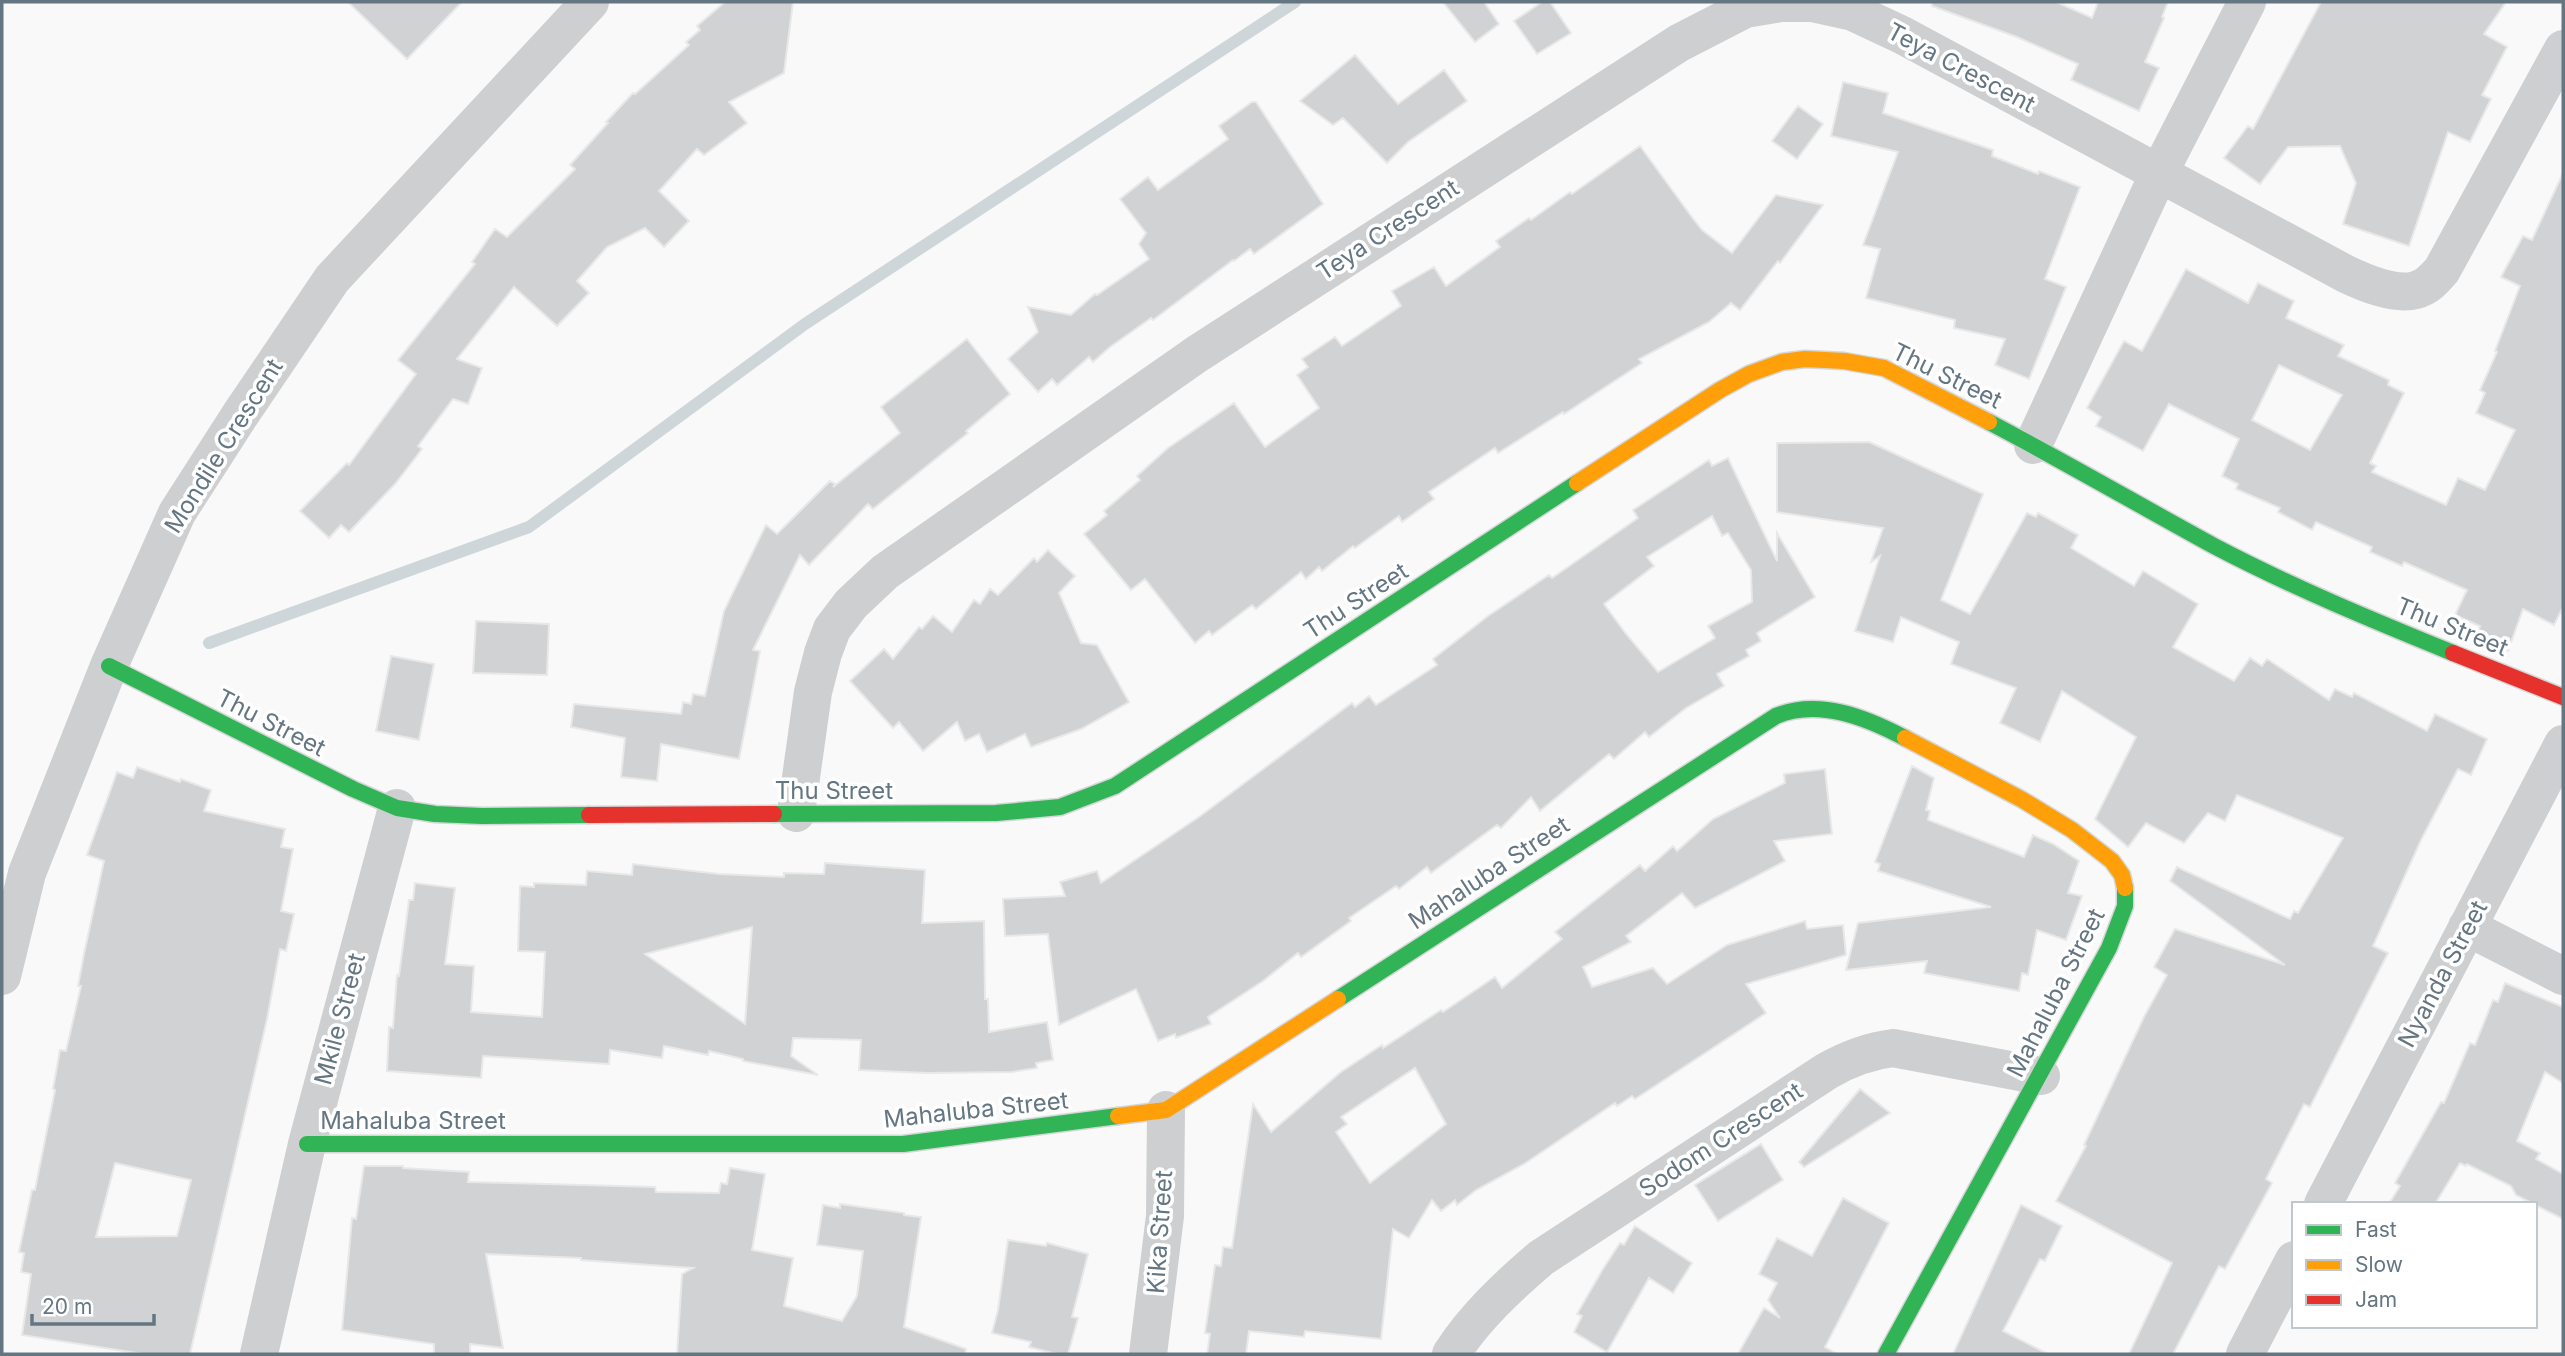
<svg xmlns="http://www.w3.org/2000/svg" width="2565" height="1356" font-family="Inter,sans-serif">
<rect width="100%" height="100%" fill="#f9f9f9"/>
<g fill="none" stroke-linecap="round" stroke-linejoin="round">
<path stroke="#ced6d9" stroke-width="12" d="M209,643L529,527L805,324L1295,2"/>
</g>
<path fill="#d0d2d3" stroke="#e8e8e8" stroke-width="2" fill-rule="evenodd" d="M348,2H462L407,59Z
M725,2H793L784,73L729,102L747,123L704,155L697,149L659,191L689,221L664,247L645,228L607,247L577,281L589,293L557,326L514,287L457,359L482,368L468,404L453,399L418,446L422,449L395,484L349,532L341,525L329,538L300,511L347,463L349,465L416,374L398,360L475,264L472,262L495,229L507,237L575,169L570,165L608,123L606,122L633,93L635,94L689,45L686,42L700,30L697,26Z
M1443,2H1484L1499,24L1475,42Z
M1542,2H1550L1571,33L1537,54L1514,21Z
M1932,2H2056L2092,18L2098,2H2168L2162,17L2164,18L2145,62L2159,68L2139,111L2071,80L2078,64L2017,37L1932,6Z
M2321,2H2506L2484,34L2507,47L2482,95L2491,99L2470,142L2448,132L2409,246L2343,224L2356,183L2340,146L2288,147L2260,184L2224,158L2248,126L2253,129Z
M1355,55L1398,104L1444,70L1467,101L1408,142L1387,163L1343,118L1333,125L1300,101Z
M1843,82L1888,93L1883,113L1993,150L1992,156L2038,174L2039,171L2080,187L2045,279L2066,287L2029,379L1995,365L2005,339L1954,328L1955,320L1866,298L1880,249L1863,245L1898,152L1831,136Z
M1252,102H1256L1323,204L1254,254L1250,249L1234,261L1233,260L1153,320L1151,318L1110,347L1093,362L1089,357L1057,385L1052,379L1038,392L1008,359L1038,332L1028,307L1071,315L1095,294L1097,295L1149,259L1139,244L1146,233L1120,199L1148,177L1158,190L1228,139L1219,126Z
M1798,106L1823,124L1797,159L1772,141Z
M1640,146L1691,216L1702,230L1732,253L1776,195L1823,205L1780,263L1778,261L1740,310L1731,303L1709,322L1639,359L1642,363L1564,414L1563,412L1498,453L1495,448L1429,492L1434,499L1402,522L1399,516L1355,548L1353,546L1322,571L1319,567L1306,579L1301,572L1256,609L1252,605L1212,635L1209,631L1195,643L1145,579L1131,590L1084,534L1107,515L1104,511L1140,480L1137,476L1168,448L1234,403L1265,447L1319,408L1297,375L1308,367L1302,359L1335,337L1342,346L1401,306L1392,291L1434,267L1446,286L1500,247L1496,241L1529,218L1531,220L1570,192L1572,194Z
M2563,173V607L2554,625L2523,609L2508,651L2476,638L2480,626L2455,615L2467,590L2404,562L2402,566L2370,552L2372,547L2316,522L2312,530L2278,512L2280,508L2236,489L2238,484L2222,476L2239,439L2169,404L2143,451L2096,426L2101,417L2087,408L2124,341L2142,351L2186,269L2248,303L2258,283L2294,301L2286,318L2344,345L2338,356L2389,380L2388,385L2404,393L2370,463L2376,466L2372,472L2446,505L2458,478L2485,490L2515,430L2476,413L2485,393L2480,390L2497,352L2495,351L2520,286L2501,277L2523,236L2532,240ZM2279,365L2342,395L2310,450L2252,420Z
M967,339L1010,394L966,431L968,433L873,509L868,504L809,565L800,555L753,650L760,651L739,759L661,744L657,781L621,777L625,738L571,727L574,704L681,714L683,702L691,704L693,694L705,696L724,611L766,525L777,534L830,481L835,484L833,487L900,433L881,407Z
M1869,442L1983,494L1941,600L1970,614L2027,513L2036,517L2038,513L2078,535L2071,548L2134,586L2143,571L2198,604L2173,647L2234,681L2250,658L2262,666L2267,659L2329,700L2335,689L2352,697L2354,693L2427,731L2435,714L2487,739L2471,775L2458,769L2421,840L2373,946L2388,953L2310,1107L2304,1104L2266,1179L2272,1183L2225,1269L2219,1266L2173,1354H2129L2172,1263L2056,1201L2086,1146L2084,1145L2144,1017L2167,975L2154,967L2175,929L2285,965L2170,881L2177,867L2290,919L2294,911L2298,913L2343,838L2237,795L2225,821L2208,813L2184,843L2146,823L2128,847L2095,819L2136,737L2062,691L2040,742L2000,723L2016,688L1951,664L1959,642L1901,617L1893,642L1855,631L1880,556L1871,562L1883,528L1777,512V443Z
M1728,458L1777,561V533L1815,597L1757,633L1761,641L1746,650L1749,656L1717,674L1724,686L1686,708L1649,737L1645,732L1614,759L1609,754L1540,811L1531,797L1501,828L1497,825L1431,873L1427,867L1399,889L1396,886L1349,918L1351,921L1301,957L1298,953L1263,981L1208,1017L1211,1024L1176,1038L1175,1034L1158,1041L1136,989L1059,1025L1048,934L1005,936L1003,899L1065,896L1060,882L1097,871L1101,883L1199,817L1352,703L1355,707L1369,696L1376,705L1437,665L1433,659L1488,616L1549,575L1552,578L1568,567L1638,518L1633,510L1709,460L1712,466ZM1712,516L1722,536L1728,533L1751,570L1752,602L1708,626L1715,638L1658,672L1626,634L1604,604L1654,566L1647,557Z
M1048,550L1075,576L1059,593L1081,643L1097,645L1129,702L1081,729L1031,747L1025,734L987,752L979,734L965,741L957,722L923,751L899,722L893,728L850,681L884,649L893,659L919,627L922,629L933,616L952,632L974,600L980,604L990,589L998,595L1034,558L1037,562Z
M476,621L549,624L547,675L473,673Z
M391,656L434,664L419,740L376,731Z
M1912,766L1934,778L1926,810L1930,811L1928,820L2024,857L2033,835L2053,844L2079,861L2068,893L2082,896L2066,940L2037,930L2028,975L2022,973L2019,991L1924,973L1927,961L1846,970L1858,923L1991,907L1878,871L1880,864L1875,862Z
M137,767L180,782L181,779L211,790L204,811L285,829L281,847L293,849L281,911L294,914L286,951L280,949L267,1019L190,1354H143L22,1335L31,1274L21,1272L24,1253L19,1252L32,1190H35L55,1090L53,1089L60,1050L66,1051L81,986H78L84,954L104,861L87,855L117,772L133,778ZM115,1163L191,1180L177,1236L96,1237Z
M1825,769L1832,834L1774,841L1785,861L1695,908L1682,893L1626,936L1631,942L1583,967L1592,987L1653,968L1667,984L1727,945L1805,921L1807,929L1843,925L1846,955L1746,984L1766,1013L1635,1099L1632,1096L1617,1106L1615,1103L1524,1164L1476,1190L1457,1205L1455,1200L1441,1211L1432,1200L1409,1238L1393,1229L1381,1339L1305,1331L1304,1337L1249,1331L1246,1354H1207L1210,1334L1205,1333L1215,1265L1221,1266L1223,1247L1232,1248L1253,1104L1271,1132L1341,1072L1382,1045L1383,1048L1441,1010L1443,1012L1495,977L1502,988L1562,939L1555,932L1640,865L1645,871L1673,846L1677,851L1713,819L1785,783L1784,774ZM1415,1068L1446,1124L1370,1183L1336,1132L1347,1124L1341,1117Z
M825,863L925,870L922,923L984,921L985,999H988L989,1032L1047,1022L1053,1060L1036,1063L1037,1068L1012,1072L927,1073L859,1070L861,1040L793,1038L791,1056L818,1075L743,1061V1059L709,1051L708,1055L664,1046L662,1058L610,1050L609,1064L483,1056L481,1078L387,1071L389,1027L393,1028L397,975L399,976L409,900H413L415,883L455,888L445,964L474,966L471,1012L542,1017L545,952L518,951L520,886L534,887V883L586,885L587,871L632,875L633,864L719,874L784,877V873L824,874ZM752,927L745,1024L645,954Z
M2505,983L2563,1007V1083L2545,1072L2517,1141L2540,1153L2536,1159L2563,1174V1219L2516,1195L2511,1186L2467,1164L2466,1166L2460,1163L2435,1204H2389L2400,1186L2395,1183L2441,1102L2444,1103L2470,1043L2475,1045L2493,1000L2498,1002Z
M1860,1089L1890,1113L1804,1167L1799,1162Z
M1761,1144L1783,1180L1718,1221L1695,1185Z
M364,1166H403V1168L469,1172L468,1182L655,1187L656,1192L719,1193L721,1183L727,1184L730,1168L765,1174L752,1250L793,1258L784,1306L842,1321L857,1296L863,1251L817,1245L823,1205L840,1208V1204L904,1213V1215L921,1217L904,1327L966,1349L965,1354H677L682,1274L693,1268L581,1260V1258L486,1254L503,1348L470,1344V1354H434V1344L342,1330L352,1218L356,1219Z
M1843,1198L1889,1223L1825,1347L1837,1354H1738L1764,1308L1780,1318L1768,1300L1777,1283L1759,1274L1777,1238L1812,1256Z
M2021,1205L2062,1226L2045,1261L2040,1259L2003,1331L2048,1354H1953Z
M1635,1226L1692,1263L1673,1293L1649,1278L1607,1352L1574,1332L1582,1316L1577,1314L1603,1269L1620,1243L1624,1245Z
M1008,1240L1046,1246L1047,1243L1088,1254L1072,1317L1078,1318L1068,1354H1057L1029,1347L1031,1342L992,1333L998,1310Z"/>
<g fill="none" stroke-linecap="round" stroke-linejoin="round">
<defs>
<path id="fast" d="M1989,422C2065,462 2139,505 2214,546C2292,587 2372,620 2453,653
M109,666L353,789L397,808L435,814L482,816L589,815
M774,814L996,813L1060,807L1115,786L1577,483
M1338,999L1776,716C1819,698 1867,718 1905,738
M307,1144H903L1118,1116
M1886,1354L2109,948L2125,906V888"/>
<path id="slow" d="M1577,483L1720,390L1749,374L1782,362L1805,359L1844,361L1884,368L1989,422
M1905,738L2021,799L2072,830L2112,861L2122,875L2125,888
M1118,1116L1166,1110L1338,999"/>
<path id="jam" d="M2453,653L2563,697
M589,815L774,814"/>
</defs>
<use href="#fast" stroke="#d5d6d7" stroke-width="19"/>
<use href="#slow" stroke="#d5d6d7" stroke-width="19"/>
<use href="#jam" stroke="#d5d6d7" stroke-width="19"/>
<path stroke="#cecfd0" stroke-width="38" d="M2033,445L2159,173L2247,2
M796,813L813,692L823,653L832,629L851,604L885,572L1197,354L1679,43L1745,9L1781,3H1812L1853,12L1902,35L2346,274C2365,283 2395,296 2416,290C2428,287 2435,278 2442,270L2563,49
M2467,927L2563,976
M2,976L27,873L109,666L177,513L240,415L332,279L590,2
M2323,1204L2563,744
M259,1354L307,1144L397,808
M1148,1354L1165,1216L1166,1110
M1451,1354C1475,1317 1507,1287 1541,1258L1827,1071C1848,1059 1869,1051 1893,1048L2041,1076
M2245,1354L2294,1260"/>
<use href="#fast" stroke="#30b455" stroke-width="16"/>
<use href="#slow" stroke="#ff9f0a" stroke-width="16"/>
<use href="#jam" stroke="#e5322d" stroke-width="16"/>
</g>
<g text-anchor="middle" stroke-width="7" stroke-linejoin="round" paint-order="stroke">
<g font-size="24" fill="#657683" stroke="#fff">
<text transform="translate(1961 68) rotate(28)" y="8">Teya Crescent</text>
<text transform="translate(1388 230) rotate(-33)" y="8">Teya Crescent</text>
<text transform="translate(1947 376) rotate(26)" y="8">Thu Street</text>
<text transform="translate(224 446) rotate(-58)" y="8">Mondile Crescent</text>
<text transform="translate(1356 601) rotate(-33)" y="8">Thu Street</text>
<text transform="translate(2452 627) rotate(22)" y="8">Thu Street</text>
<text transform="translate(271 723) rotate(27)" y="8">Thu Street</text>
<text x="834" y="799">Thu Street</text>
<text transform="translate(1489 873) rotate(-33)" y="8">Mahaluba Street</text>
<text transform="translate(2443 974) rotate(-62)" y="8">Nyanda Street</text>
<text transform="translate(2056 993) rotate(-63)" y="8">Mahaluba Street</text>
<text transform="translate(340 1019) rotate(-75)" y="8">Mkile Street</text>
<text transform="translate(976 1110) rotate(-6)" y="8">Mahaluba Street</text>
<text x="413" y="1129">Mahaluba Street</text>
<text transform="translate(1721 1140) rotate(-33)" y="8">Sodom Crescent</text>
<text transform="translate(1160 1232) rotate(-86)" y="8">Kika Street</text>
</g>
</g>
<rect width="2565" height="1356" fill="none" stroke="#657683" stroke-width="7"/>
<rect x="2292" y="1202" width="245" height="126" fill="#ffffff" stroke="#c1c8cd" stroke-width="2"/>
<rect x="2306" y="1225" width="35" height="10" fill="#30b455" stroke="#c1c8cd" stroke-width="2"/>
<text x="2355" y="1237" font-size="21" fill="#657683">Fast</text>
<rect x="2306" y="1260" width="35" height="10" fill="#ff9f0a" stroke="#c1c8cd" stroke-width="2"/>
<text x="2355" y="1272" font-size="21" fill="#657683">Slow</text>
<rect x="2306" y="1295" width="35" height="10" fill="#e5322d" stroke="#c1c8cd" stroke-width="2"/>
<text x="2355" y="1307" font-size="21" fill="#657683">Jam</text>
<path d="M32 1314v10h122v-10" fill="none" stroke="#657683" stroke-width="3.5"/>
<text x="42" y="1314" font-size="21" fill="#657683" stroke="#ffffff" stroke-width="5" paint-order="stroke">20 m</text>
</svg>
